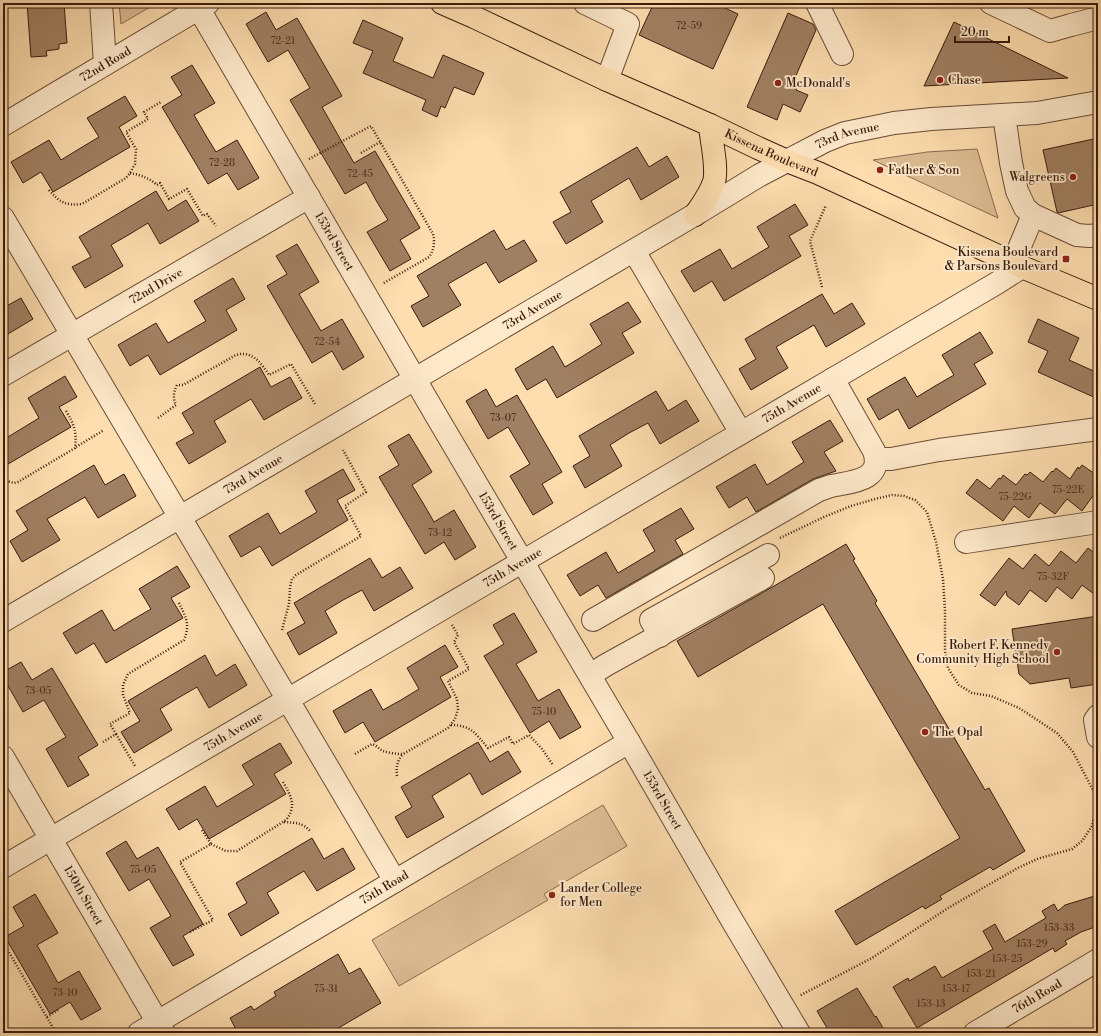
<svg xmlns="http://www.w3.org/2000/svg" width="1101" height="1036" font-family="'Libre Bodoni',serif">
<rect width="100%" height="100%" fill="#fedeaf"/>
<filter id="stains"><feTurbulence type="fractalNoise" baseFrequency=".005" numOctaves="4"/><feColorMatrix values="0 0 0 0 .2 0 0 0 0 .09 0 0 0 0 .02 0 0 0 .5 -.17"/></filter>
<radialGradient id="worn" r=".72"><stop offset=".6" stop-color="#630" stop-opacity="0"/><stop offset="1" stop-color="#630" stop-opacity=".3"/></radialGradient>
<path fill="#ddbd94" stroke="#8c6c51" d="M119,3H157L121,24Z
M977,149L998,218L873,160L927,152Z
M603,805L627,846L544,894L548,900L399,986L372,940Z"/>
<path fill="#a08062" stroke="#3a1b0e" d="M27,3H64L67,43L59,44V49L46,51L47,56L31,57Z
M654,3H714L738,14L713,69L639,35Z
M266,12L276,30L297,18L342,96L322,107L354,163L375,151L420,228L400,240L411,259L390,271L367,232L388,220L377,202L366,182L345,194L290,100L310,88L288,50L268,62L246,24Z
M788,13L813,24L816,30L794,80L799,82L796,90L808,95L800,112L783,104L777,120L747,107Z
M363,20L403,38L393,61L414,70L433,78L443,55L484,73L474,95L454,87L445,108L441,106L437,117L422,110L426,100L363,73L373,51L353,43Z
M954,22L1068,78L924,86Z
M192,65L215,103L194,115L205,134L216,152L237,140L259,178L238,190L227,173L208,184L162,107L182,95L171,77Z
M125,96L137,116L119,127L130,147L53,192L41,172L23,183L11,162L49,140L61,160L79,149L99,137L87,118Z
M1098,138V204L1058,213L1057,212L1043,150Z
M637,147L649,167L667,156L679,177L641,200L629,178L591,201L603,222L566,244L553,222L571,212L560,192Z
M156,191L168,211L186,200L199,221L160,244L148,223L130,234L111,245L123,266L85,288L72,267L91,257L79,237Z
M795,204L808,225L789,236L801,256L724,301L712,281L694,292L681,271L720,249L732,269L769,247L757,227Z
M494,230L506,250L524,240L537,261L499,283L486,262L448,284L461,305L423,327L411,306L429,296L417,276Z
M297,244L319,282L299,294L321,331L342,319L364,357L343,370L332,351L312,363L267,286L287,274L276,256Z
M233,278L245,299L226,310L237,330L160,375L148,355L130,366L118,345L156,323L168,343L206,321L194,301Z
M822,294L834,314L852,303L865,324L826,347L814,325L776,347L788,368L751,390L739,369L756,359L745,339Z
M21,298L33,319L3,337V308Z
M628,302L641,322L622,333L634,353L557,398L546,379L527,390L515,369L553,346L565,367L583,356L602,344L590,324Z
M1038,319L1079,338L1069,360L1098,373V399L1038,372L1048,351L1028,342Z
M980,332L993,353L974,364L986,384L909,429L898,409L879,420L867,399L905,377L917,397L935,386L954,375L942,355Z
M260,367L271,387L290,377L302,398L264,420L251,399L214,421L226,442L189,464L176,443L194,433L182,413Z
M65,376L77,397L59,407L71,427L3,467V440L39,418L28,398Z
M486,389L496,407L517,395L562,472L542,484L553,503L533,515L510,476L530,464L508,427L488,439L466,401Z
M656,391L668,411L686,400L699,421L660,444L648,423L629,433L610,445L622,466L585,488L573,466L590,456L579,436Z
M830,420L843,441L824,452L836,471L813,479L756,512L747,497L729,508L716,487L755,464L767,485L785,474L804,462L792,442Z
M409,434L432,472L412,485L423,503L434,522L454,510L476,547L455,560L444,542L425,554L379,477L399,465L388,446Z
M94,465L105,485L124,474L136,496L98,518L85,497L47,519L60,540L22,562L10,541L28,530L16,511Z
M1082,465L1098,476V489L1082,511L1067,499L1055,514L1040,503L1029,518L1014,506L1003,521L966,493L977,479L990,489L999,478L1001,479L1003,475L1016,485L1025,474L1027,475L1030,472L1043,482L1052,471L1053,472L1056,468L1070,479L1078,467L1079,469Z
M343,469L355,490L337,500L348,520L272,566L260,546L241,557L229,536L268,513L280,534L317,512L305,491Z
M681,508L694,529L675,540L683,554L606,598L598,585L580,596L567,575L606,552L618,573L655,551L643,530Z
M846,544L855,559L853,560L877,601L875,603L985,790L989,788L1025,851L993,870L990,867L940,896L942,899L925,909L923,906L856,945L835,911L960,838L823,604L698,677L677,641L762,593Z
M1088,548L1098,556V597L1082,585L1072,599L1057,587L1046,602L1030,590L1019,605L1007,596L1006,591L995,606L980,595L1009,558L1023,569L1035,554L1049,566L1061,551L1076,563Z
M370,558L382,578L400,567L413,588L374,611L362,590L343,600L325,611L337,633L299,655L287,633L305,623L294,603Z
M177,566L190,587L171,598L183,618L106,663L94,643L76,654L63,633L102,610L114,631L132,620L151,609L139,589Z
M514,613L537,652L516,664L527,682L538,701L559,689L581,727L560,739L549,721L530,733L484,656L504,644L493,625Z
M1098,616V684L1071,688L1069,678L1030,684L1019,674L1012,629Z
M445,645L458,667L440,677L451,697L375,742L363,722L345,733L333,711L371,689L383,710L401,700L419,689L407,668Z
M205,655L216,676L235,664L247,685L209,708L197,687L178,698L160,709L172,730L134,753L121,732L140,721L128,701Z
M21,662L32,680L52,668L98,745L78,757L89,775L68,787L46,749L66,737L44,700L23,712L3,677V672Z
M478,742L490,762L508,751L521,772L482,795L470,773L432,796L444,817L407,838L395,817L412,807L401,787Z
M280,743L292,763L274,774L286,794L209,839L197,819L179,830L166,809L205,786L217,807L254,785L242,765Z
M312,838L324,859L343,848L355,869L317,891L304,871L267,893L279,913L241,936L228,914L247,903L236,883Z
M126,841L137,859L158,847L203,924L183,936L194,955L173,966L150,928L171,916L149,879L129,891L106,853Z
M35,894L58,933L37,945L58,983L79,971L101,1009L81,1020L70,1002L50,1014L5,937L24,926L13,907Z
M1098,895V926L1081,932L1065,941L1067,944L1055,952L1053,948L917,1028L893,987L908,978L909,981L935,966L942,978L993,949L983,931L995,924L1005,942L1046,918L1042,911L1054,904L1058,911L1065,905Z
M338,954L349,974L360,968L381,1003L330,1033H238L230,1018L251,1006L254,1010L276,996L274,992Z
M857,988L875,1017L876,1016L886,1033H830L817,1011Z"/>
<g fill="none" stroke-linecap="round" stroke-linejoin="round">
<defs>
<g id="minor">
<path d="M101,3L105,64"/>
<path d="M585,3L628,24L607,80"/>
<path d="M817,3L842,54"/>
<path d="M991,3L1050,31L1071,25L1098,18"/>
<path id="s1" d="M199,9L437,417L629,742L733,922L799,1033"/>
<path d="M1004,115L1011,163L1017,191L1025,208L1033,215L1077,235L1089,236L1098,235"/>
<path id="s2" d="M3,125L208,3"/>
<path d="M3,218L395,881"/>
<path d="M634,251L741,433"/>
<path d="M1013,263L1033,215"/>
<path id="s3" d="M3,375L309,197"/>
<path d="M877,459H891L939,450L1098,429"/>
<path d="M966,542L1098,522"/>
<path d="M593,620L819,490C823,489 827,487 831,486C850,482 884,481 874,451L833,379"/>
<path id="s4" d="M3,621L701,211L760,175L825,141L845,133L894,123L931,119L1037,113L1098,102"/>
<path d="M660,636L651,620L768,555"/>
<path d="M590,675L606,665L763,578"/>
<path d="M1098,716L1095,720L1098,737"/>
<path id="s5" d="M3,757L164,1033"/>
<path id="s6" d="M3,867L833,379L997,283L1022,267"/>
<path id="s7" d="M139,1033L629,742"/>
<path id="s8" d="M975,1033L1098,960"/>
</g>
<g id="major">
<path id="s9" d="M442,3L474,17L607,80L710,125L758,148L787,161L818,173L1022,267L1098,299"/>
<path d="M695,215C702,205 710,194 714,182C718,167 711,141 710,125"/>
</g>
</defs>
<use href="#minor" stroke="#6b4c36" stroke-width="24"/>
<use href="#major" stroke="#3a1b0e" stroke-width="24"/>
<path stroke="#3a1b0e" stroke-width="2.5" stroke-dasharray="1 2" stroke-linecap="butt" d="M361,153L380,142
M309,159L371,126L433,234C435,242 434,250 429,257L382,284
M130,173C141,175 149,178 157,185L160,183L169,199L187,189L203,216L207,214L216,226
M49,190C59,202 66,206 82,204L126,178L130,173L135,164L136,149L126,132L148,119L144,112L161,102
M822,287L810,241L826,205
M158,418L176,405C173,398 173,393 177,385H183L236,355C252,350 261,363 269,375L291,364L315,404
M76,447L104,430
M3,480L14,483L18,482L75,448C77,432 74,424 66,411
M780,538L824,517L851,506L875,499L892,495L904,496L915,500L927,512L936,542L943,579L945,611V651L948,668L959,685L972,693L991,696L1019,708L1057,733L1073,752L1095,794L1096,809L1092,826L1082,841L1072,849L1037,859L1016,869L948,908L872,958L799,996
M282,630L289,604L290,587L292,579L296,575L361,536L345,506L366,492L343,450
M451,725C471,725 476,734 488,748L509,737L513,744L529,735L542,749L553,765
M116,734L135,766
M103,742L116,734L110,724L130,713L123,695V685L128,674L184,640C191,623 185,616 178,601
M355,754L372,744C376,745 379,749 383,751C389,753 396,754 403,754L448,728L455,719L458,709L457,699L448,681L469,669L454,642L458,635L452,625
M397,776C396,767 397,762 402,755
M284,822C296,823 302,822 311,832
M211,844L226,851H237L286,820C297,806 291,796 283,782
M190,932L213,920L180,862L211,844L202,830
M3,942L56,1033
M47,1017L58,1010"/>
<use href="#minor" stroke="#feeacb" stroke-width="22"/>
<use href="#major" stroke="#fedeaf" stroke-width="22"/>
</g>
<g fill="#8f2418" stroke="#feeacb" stroke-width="1.5">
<circle cx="940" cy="80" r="4"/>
<circle cx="778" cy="83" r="4"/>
<circle cx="880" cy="170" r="4"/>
<circle cx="1073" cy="177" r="4"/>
<rect x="1062" y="255" width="8" height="8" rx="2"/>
<circle cx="1057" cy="652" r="4"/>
<circle cx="925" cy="732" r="4"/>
<circle cx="552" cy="895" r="4"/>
</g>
<g text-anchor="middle" stroke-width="3.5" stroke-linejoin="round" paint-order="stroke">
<g font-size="10" fill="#543423">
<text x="689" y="29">72-59</text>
<text x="283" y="44">72-21</text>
<text x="222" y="166">72-28</text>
<text x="360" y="177">72-45</text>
<text x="327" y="345">72-54</text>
<text x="503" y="421">73-07</text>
<text x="1068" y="493">75-22E</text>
<text x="1015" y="500">75-22G</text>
<text x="440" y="536">73-12</text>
<text x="1053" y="580">75-32F</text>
<text x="38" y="694">73-05</text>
<text x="544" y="715">75-10</text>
<text x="143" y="873">75-05</text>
<text x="1059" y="931">153-33</text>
<text x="1032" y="947">153-29</text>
<text x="1007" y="962">153-25</text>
<text x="981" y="977">153-21</text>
<text x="326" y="992">75-31</text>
<text x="956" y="992">153-17</text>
<text x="65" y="996">73-10</text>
<text x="931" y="1007">153-13</text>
</g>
<g font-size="12" fill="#3a1b0e" stroke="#feeacb">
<text dy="4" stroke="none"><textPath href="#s2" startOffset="119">72nd Road</textPath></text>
<text dy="4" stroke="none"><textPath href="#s4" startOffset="975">73rd Avenue</textPath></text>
<text dy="4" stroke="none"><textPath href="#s9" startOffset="362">Kissena Boulevard</textPath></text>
<text dy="4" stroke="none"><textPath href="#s1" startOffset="269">153rd Street</textPath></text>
<text dy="4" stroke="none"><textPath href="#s3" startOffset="177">72nd Drive</textPath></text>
<text dy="4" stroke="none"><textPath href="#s4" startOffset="614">73rd Avenue</textPath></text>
<text dy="4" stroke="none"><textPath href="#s6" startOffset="915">75th Avenue</textPath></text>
<text dy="4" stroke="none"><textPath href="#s4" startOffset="290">73rd Avenue</textPath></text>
<text dy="4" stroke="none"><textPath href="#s1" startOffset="593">153rd Street</textPath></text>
<text dy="4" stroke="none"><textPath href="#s6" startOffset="591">75th Avenue</textPath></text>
<text dy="4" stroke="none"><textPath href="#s6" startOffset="267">75th Avenue</textPath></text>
<text dy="4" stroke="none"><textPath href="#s1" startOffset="917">153rd Street</textPath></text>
<text dy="4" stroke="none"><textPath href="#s7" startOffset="285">75th Road</textPath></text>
<text dy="4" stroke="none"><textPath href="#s5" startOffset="160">150th Street</textPath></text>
<text dy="4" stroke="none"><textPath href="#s8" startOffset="72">76th Road</textPath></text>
</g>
<g font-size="12" fill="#3a1b0e" stroke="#feeacb" text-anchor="start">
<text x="948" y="84">Chase</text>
<text x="786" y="87">McDonald's</text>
<text x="888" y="174">Father &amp; Son</text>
<text x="1065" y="181" text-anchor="end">Walgreens</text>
<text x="1058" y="256" text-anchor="end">Kissena Boulevard<tspan x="1058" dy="14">&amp; Parsons Boulevard</tspan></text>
<text x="1049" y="649" text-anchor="end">Robert F. Kennedy<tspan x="1049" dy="14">Community High School</tspan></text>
<text x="933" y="736">The Opal</text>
<text x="560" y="892">Lander College<tspan x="560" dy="14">for Men</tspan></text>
</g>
</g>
<rect width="1101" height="1036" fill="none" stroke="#fedeaf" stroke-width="16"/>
<rect x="4" y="4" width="1093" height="1028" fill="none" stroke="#3a1b0e" stroke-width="2"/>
<rect x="8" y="8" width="1085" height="1020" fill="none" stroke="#3a1b0e"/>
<path d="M955 36v6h54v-6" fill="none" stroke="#3a1b0e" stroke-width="2"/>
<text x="961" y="36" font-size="12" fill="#3a1b0e" stroke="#feeacb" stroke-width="3" paint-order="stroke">20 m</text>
<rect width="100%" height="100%" filter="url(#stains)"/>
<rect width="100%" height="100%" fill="url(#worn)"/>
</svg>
